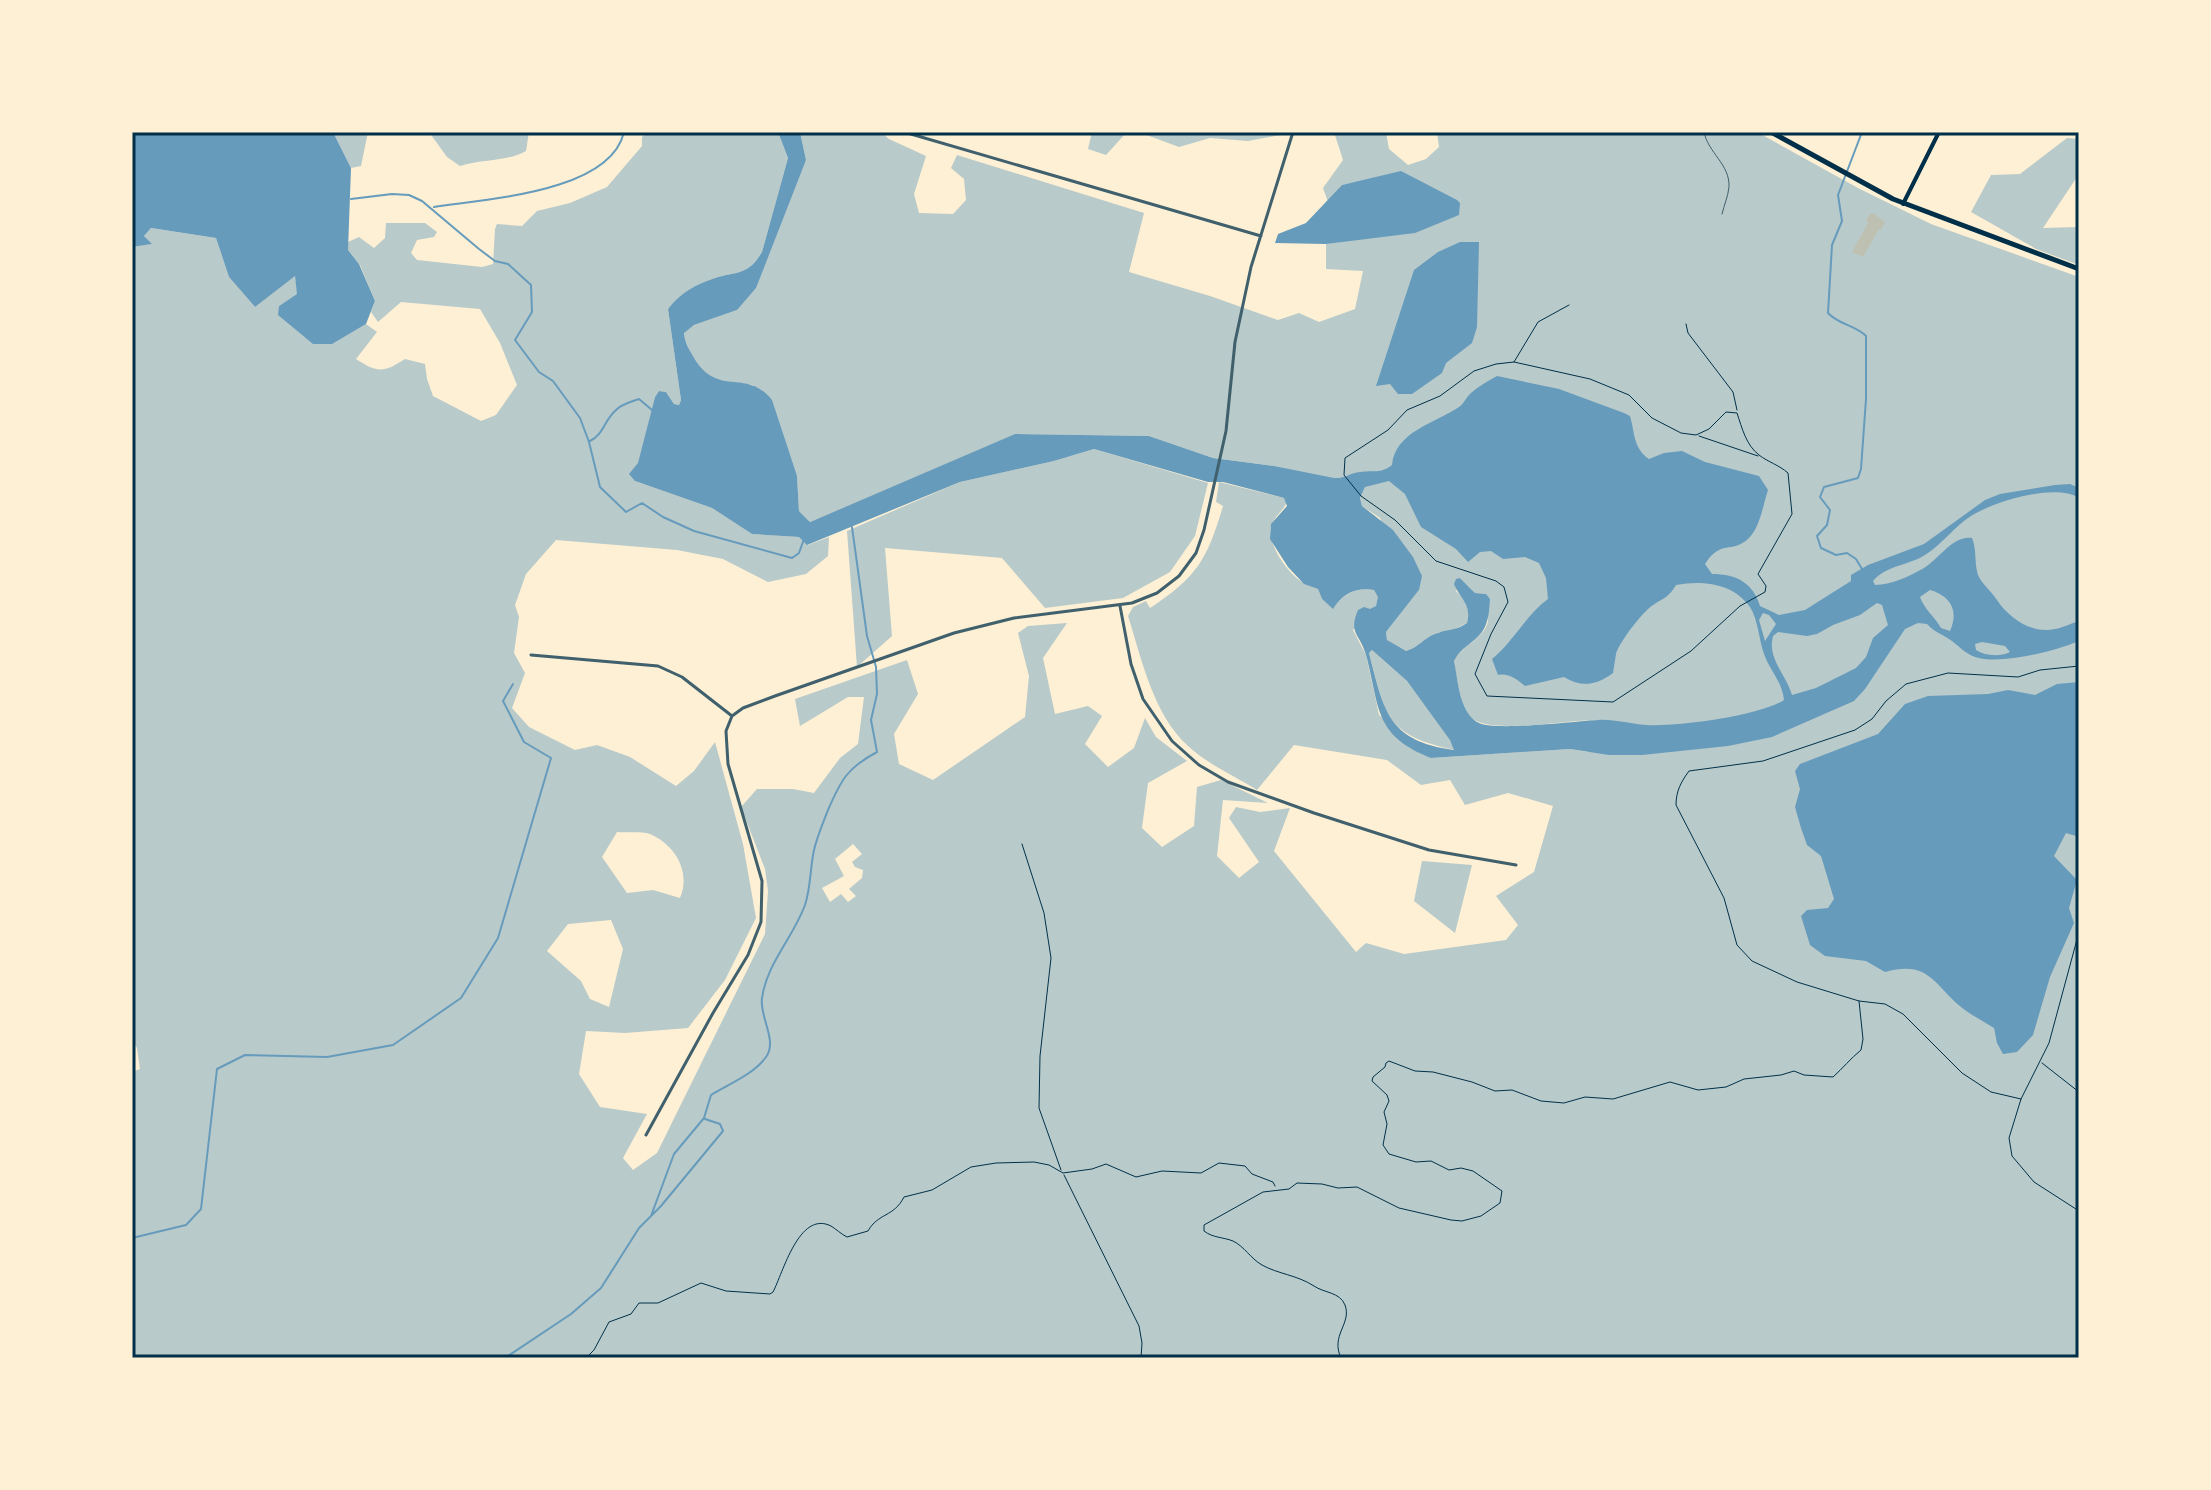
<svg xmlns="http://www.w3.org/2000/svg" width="2211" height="1490" font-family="'Sofia Sans Condensed',sans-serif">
<rect width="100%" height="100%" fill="#fdf0d5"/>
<path fill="#b9caca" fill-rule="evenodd" d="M333,132H368L361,166L351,168Z
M429,132H529L526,151C506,162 482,159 460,166L447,157Z
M647,132H778L788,158L762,252C748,276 737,271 715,278C696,284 680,293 668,309L681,400L679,405L674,404L666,392L659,391L655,397L635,481L712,508L752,534L799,537L808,545L829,537L828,556L806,574L768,582L723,559L677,550L556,540L526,574L515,605L519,617L514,653L525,673L512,708L529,727L575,750L597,745L630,757L676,786L694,771L715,742L743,844L756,918L725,980L688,1028L625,1033L586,1031L579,1074L600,1107L647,1114L623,1158L633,1170L657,1153L765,934L768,891L765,869L741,807L757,789H793L814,793L840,758L858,744L864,697H848L800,726L795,699L907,660L918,694L894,734L899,764L933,780L1025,717L1029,676L1018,633L1028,626L1067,623L1043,658L1055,714L1088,706L1102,716L1085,744L1108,767L1134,748L1145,718L1156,737L1187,761L1148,783L1142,828L1162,847L1194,826L1197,787L1221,780L1268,803L1223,800L1217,856L1239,878L1259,862L1229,818L1236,807L1260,812L1290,808L1274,851L1356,952L1366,943L1404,954L1506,940L1518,925L1496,896L1534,872L1553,806L1508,793L1465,805L1450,780L1421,785L1387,760L1294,745L1257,790C1235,776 1207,764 1188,746C1153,714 1142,660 1128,616L1133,607L1146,601L1150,608C1197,577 1207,560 1223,506L1216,502L1219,482L1284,498L1287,501C1284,511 1273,517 1271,527C1267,545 1290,577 1306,584C1310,586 1314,587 1318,589L1322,599L1333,608C1343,594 1356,587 1374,590L1379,597L1376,606L1353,630L1366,655L1379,715L1431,758L1570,749L1588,752L1597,720C1569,719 1484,737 1469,715C1459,700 1457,678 1454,661C1462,645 1485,638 1488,621C1489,613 1486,602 1486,594L1475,593L1460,578L1456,591C1466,601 1471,609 1467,623L1449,632H1439L1411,651C1402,652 1394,646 1387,640L1386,632L1419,590L1380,518L1362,506L1360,498L1365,487L1274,466L1213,458L1149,436L1016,434L810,522L799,511L797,476L753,385L711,379C699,365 686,351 684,332L694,325L737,310L806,160L800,132H881L889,139L926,156L914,194L919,213L953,214L966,200L964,179L951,168L957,155L1144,213L1129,272L1210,296L1278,320L1299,313L1319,322L1355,309L1363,271L1326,269V244L1364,238L1367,180L1342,185L1328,202L1323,188L1343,160L1334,132H1386L1389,149L1408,165L1426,159L1439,147L1437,132H1757L1858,188L1931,224L2079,277V1358H132V1072L140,1069L137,1048L132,1039V247L151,244L144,236L151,228L216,238L229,277L255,307L295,275L298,294L279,306L331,344L366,324L377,332L356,359C378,373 383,373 405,359L425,364L427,379L433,396L481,421L496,415L517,385L500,343L480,309L401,302L378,322L371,312L375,301L360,265L348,250V242L359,237L374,248L385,238L386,223H425L437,232L434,237L417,240L411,253L417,260L482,267L493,264L495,229L497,224L522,226L537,211L570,203L607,187L642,146V137ZM617,832C626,833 641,831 650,834C676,845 691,873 680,898L653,890L627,893L602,857ZM853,844L862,854L852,862L855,867L863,870L862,878L849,889L856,896L848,902L841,894L830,902L822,888L844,876L835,859ZM611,920L623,949L609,1007L590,999L581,981L547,951L568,924Z
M1092,132H1280V135L1248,141L1210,138L1179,147L1144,134L1126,133L1106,155L1088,149Z
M2067,138L2079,139V174L2043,228L2079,227V265L2036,249L1971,212L1991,175L2020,174Z
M1094,449L1208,483L1195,536L1170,572L1123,598L1045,608L1002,558L885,548L892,636L857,667L847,531L960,482L1054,461Z
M1372,650L1407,681L1451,740L1455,750C1385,735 1386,716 1369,653Z
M1422,861L1472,865L1455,933L1414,901Z"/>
<path fill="#669bbc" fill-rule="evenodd" d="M132,132H333L351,168L348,250L359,264L375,301L366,324L332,344H313L278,315L279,306L297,294L295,276L255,307L229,277L216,238L151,228L144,236L152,244L132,247Z
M778,132H800L806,160L756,288L737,310L694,325L684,333C685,342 688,348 693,356C717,399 746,367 772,400L797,476L799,511L810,522L1015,434L1149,436L1213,458L1274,466L1334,478C1344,479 1350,473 1360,472C1373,470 1381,474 1392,465C1395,432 1435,423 1459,407C1464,404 1466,397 1471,393C1479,386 1488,381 1497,376L1559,389L1624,413L1630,416C1635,433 1633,448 1649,459L1664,453L1682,451L1705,462L1759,476L1768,490C1763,505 1760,528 1748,539C1731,554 1721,539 1705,564L1712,574C1737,574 1753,583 1760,606L1779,615L1805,610L1851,581V575L1868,565L1924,544L1985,500L2000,494L2055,485L2070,484L2079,488V498C2055,483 1995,501 1971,516C1955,526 1944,542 1928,553C1912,565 1886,565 1873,581L1875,585C1891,585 1910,576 1924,568C1939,559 1953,535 1972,538C1977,550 1974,562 1978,575C1982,584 1991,591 1997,600C2009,618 2031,634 2055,629C2063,628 2071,623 2079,621V641C2055,651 2005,664 1979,658C1968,656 1961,648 1952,641C1943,634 1935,633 1927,624L1918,623L1905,629L1865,689L1854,701L1772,737L1728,746L1642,755H1609L1570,749L1431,758C1373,735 1380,707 1366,655C1360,633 1348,634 1358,610L1364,607L1370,609L1376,606L1378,597L1374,590C1356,587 1342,594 1333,609L1322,599L1318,589L1304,584L1288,567L1270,539L1271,524L1287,506L1284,498L1223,482H1208L1094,449L1054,461L960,482L807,545L799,537L752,534L712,508L635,481L629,474L638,463L655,397L659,391L666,392L674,404L679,405L681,400L668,309C680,293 696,284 715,278C737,271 748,276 762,252L788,158ZM1389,481L1405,494L1421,527L1456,549L1468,562L1480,552L1491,551L1503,559L1525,557L1539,563L1546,578L1548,599C1526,615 1514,641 1492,659L1498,675C1509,673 1516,679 1525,686L1564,677C1582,688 1597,685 1613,673C1614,667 1615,660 1616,654C1618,644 1643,611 1653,605C1664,598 1669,597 1676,585C1702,580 1733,583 1750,607C1758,619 1759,640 1764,654C1770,671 1782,681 1784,700C1760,716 1676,727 1646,725C1630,724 1614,719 1598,720C1575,721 1492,732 1477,722C1459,711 1458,679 1454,661C1461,647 1474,643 1482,632C1489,622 1489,610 1490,599L1486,594L1475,593L1460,578L1456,579L1454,584C1460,599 1472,604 1467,623C1456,631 1446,629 1435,634C1424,638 1418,648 1406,651L1387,640L1386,632L1419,590L1422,576L1413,557L1393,530L1362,506L1360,498L1365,487ZM1930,590C1951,596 1959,611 1950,631L1941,628C1935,617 1924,609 1920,597ZM1877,603L1882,605L1888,625L1873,638L1866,657L1856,668L1816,688L1792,695C1786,674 1767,659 1773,636L1778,632L1807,636L1817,634L1833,625L1860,615ZM1763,613L1769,615L1776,624L1765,641L1759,620ZM1982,642L2005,646L2010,652C2000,657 1985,656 1976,650L1975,644ZM1372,650L1407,681L1450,740L1454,750C1387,741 1384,710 1369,653Z
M1401,171L1457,200L1460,203L1459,215L1415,233L1326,244L1275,243L1278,234L1306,223L1342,185Z
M1460,242H1479L1477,327L1472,343L1446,363L1442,373L1412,394H1398L1390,384L1376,386L1414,270L1438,252Z
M2079,682V837L2066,833L2054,856L2077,880L2069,908L2074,923L2050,977L2033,1035L2017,1052L2003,1054L1997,1043L1994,1028C1983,1021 1971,1015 1961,1007C1933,984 1929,960 1885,972L1866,961L1825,956L1810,945L1801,916L1807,910L1828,908L1834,899L1821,856L1807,845L1801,828L1795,807L1800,789L1795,771L1800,764L1878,734L1905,704L1928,696L1988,694L2008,690L2035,695L2057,684Z"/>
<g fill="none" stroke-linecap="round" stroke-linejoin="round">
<path stroke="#669bbc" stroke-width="2" d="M351,199L392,194L409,195L422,201L479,249L495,261L508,264L531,285L532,312L515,340L539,372L553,381L580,418L589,442L600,487L626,512L642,503L663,517L694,531L792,558L799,553L804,539
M434,207C484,199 610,193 624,132
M590,441C604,434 604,421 615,411C621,404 631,402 639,399L652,410
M1862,569L1856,559L1847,553L1836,555L1821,548L1817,536L1827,525L1830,510L1820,497L1824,487L1858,478L1861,469L1866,399V336C1855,325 1839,325 1828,313L1832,245L1842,221L1838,195L1862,132
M651,1216L674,1154L704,1118L711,1095C729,1084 754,1074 766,1057C778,1041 759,1016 762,998C767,963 793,938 805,905C811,887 810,868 814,850C817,837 823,823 828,810C841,780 847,768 877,752L871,720L877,694L876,667L867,636L852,527
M132,1238L186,1225L201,1209L217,1069L245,1055L327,1057L393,1045L461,998L498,938L551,758L524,742L503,701L513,684
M505,1358L571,1314L601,1288L639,1228L661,1206L723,1131L720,1124L705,1119"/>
</g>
<path fill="#bec0b2" d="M1873,213L1885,222L1881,230L1879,229L1863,257L1852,252L1868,223L1866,221L1870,214Z"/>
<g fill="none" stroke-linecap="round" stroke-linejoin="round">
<path stroke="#003049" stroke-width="1" d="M1686,324L1688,333L1733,392L1737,410
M1514,362L1590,379L1629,395L1652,418L1681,433L1696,435L1709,429L1726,412L1737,413C1742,428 1746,445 1759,455C1768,462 1779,465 1788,473L1792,514L1758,574L1766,586L1765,592L1740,606L1691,651L1613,702L1487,696L1475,674L1491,634L1508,602L1504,587L1496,581L1436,561L1395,520L1361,496L1344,475L1345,458L1388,430L1407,410L1440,396L1474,371L1496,364L1514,362L1538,322L1569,305
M1699,436L1758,456
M1022,844L1044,913L1051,958L1040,1056L1039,1108L1061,1170
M2079,932L2049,1043L2021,1099L2009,1138L2012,1156L2034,1182L2079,1211
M2042,1063L2079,1092
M2021,1099L1991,1092L1962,1073L1903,1014L1885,1004L1859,1001L1797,982L1752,961L1737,945L1724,898L1676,805C1676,791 1681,782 1689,771L1763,761L1855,730L1872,719L1886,701L1906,684L1948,673L2018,677L2040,670L2079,666
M1064,1175L1139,1326L1142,1343L1141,1358
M586,1358L594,1350L609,1322L631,1314L639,1303H658L701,1283L726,1291L770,1294L773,1292C783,1273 799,1210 831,1226C836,1229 841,1234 847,1237L868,1231C878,1213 894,1217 904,1197L932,1190L971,1167L996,1163L1034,1162L1049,1165L1063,1173L1092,1169L1106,1164L1136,1177L1162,1171L1201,1173L1219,1163L1245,1166L1252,1174L1273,1182L1275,1186
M1341,1358C1330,1335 1352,1324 1345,1305C1340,1292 1324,1293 1314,1286C1297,1275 1278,1274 1262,1265C1250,1258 1245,1247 1233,1241C1223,1237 1213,1238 1204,1231V1225L1263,1192L1289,1189L1297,1183L1322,1184L1338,1188L1357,1187L1399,1208L1451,1220L1462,1221L1481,1216L1500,1203L1502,1191L1473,1171L1461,1168L1449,1170L1431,1161L1416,1162L1389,1154L1383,1145L1387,1124L1384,1112L1389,1101L1387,1095L1372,1081L1373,1077L1385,1067L1386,1063L1389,1061L1415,1071L1433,1072L1472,1082L1495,1091L1512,1090L1541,1101L1564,1103L1585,1097L1613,1099L1670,1082L1698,1090L1726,1087L1744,1079L1781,1075L1794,1071L1804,1075L1833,1077C1843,1068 1850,1059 1861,1050L1863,1039L1859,1001"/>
<path stroke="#3f606c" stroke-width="1" d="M1704,132C1708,153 1730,164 1729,187C1728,197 1724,205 1722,214"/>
<path stroke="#3f606c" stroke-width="3" d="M904,132L1261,236
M1120,606L1131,664L1143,699L1172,741L1199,765L1228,782L1314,813L1429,850L1516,865
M531,655L658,666L682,677L732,716
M646,1135L713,1013L748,955L761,922L762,881L728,764L726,731L732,716L743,708L775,696L954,633L1014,618L1132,603L1157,593L1179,576L1196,553L1204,530L1226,431L1235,342L1251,267L1293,132"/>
<path stroke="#003049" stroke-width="4" d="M1903,204L1939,132"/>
<path stroke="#003049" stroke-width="5" d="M1771,132L1893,199L2079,269"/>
</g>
<rect width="2211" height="1490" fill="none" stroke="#fdf0d5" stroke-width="268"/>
<rect x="134" y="134" width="1943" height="1222" fill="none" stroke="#003049" stroke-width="3"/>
</svg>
